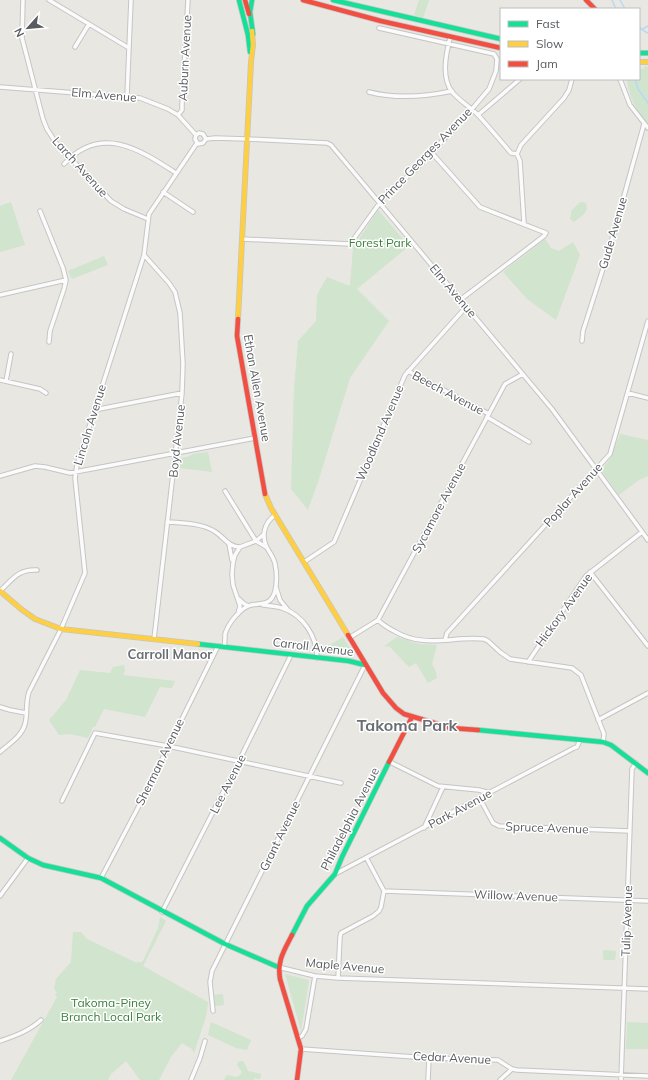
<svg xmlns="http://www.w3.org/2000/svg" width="648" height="1080" font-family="Mulish,sans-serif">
<rect width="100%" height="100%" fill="#e8e7e2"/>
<path fill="#d0e4ce" d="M419,0H429L423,18L414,15Z
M644,66L648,67V126C637,111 629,98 627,79H639V68L644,69Z
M11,202L25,245L0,252V206Z
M580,202L586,203L587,209L583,215L574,222L570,219L572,210Z
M378,210L409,246L357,289L389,321L350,378L319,479L308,510L291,489L294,389L298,341L316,321L317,295L327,277L350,286L353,248Z
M545,239L551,248L559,251L573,242L580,255L556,320L527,299L503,272Z
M104,256L108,265L72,279L68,271Z
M620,434L648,440V476L639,480L619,495L603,473V468L610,459Z
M208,452L212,472L179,468C181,452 183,461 193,454Z
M343,637L351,650L350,654L322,652L321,650Z
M397,637L419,644L437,645L432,664L436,672L437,678L428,683L416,663L409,667L390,647L384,646Z
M124,665L125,670L123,675L175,681L172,688L160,687L145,717L104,709L95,727H93L88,738L70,734L59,735L49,720L66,700L80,670L110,673L113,667Z
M160,917L166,921L143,966L208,1002L206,1017L194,1053L192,1049L182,1043L171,1057L159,1080H140L126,1061L111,1074L108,1080H11L57,997L55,995L57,992L54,989L56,979L71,962L73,932H81L87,939L137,963L138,961L140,963L143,961L158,928Z
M603,950L616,951L615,960H604L603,958Z
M285,974L309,980L301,1031Z
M223,994L224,1005L215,1006L214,995Z
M211,1022L251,1040L247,1050L236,1048L208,1035Z
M627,1022L648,1023V1049H626Z
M241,1061L244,1062L248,1071L261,1074L260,1079L254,1078V1080H256H224L227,1075L237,1077L240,1075L242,1072L237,1065L238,1062Z"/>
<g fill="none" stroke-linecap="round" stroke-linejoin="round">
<path stroke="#b6daf2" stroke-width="1.5" d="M612,0L616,9
M620,0L625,9
M639,26L641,29L648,33
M643,29L648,26
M635,79L638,89L648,103"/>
<defs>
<path id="street" d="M23,0L22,38L43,119L47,129L56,143L111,201L124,209L148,219
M49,0L129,48
M450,38C446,54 441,77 452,92C460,101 470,107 478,115C489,127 500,140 511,153L517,154
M75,47L89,24
M620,79L630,105L648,128
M0,87L140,98L168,109L178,115L196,135
M369,92C396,99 424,97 452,91
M127,96L131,0
M178,115L182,110V104L188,0
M478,115L520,79
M196,135L195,139L198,144L203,143L206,139
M196,135L199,133L203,134L206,139
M206,139L215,138L247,139L327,143L331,145L552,409L648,540
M432,153L480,207L546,233L544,236L460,300
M64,164C101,124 139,149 176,173
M163,192L193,212
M40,211L63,268L66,280L64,289L50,331L49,342
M524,223L520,161L517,154L521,145L564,98L569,90L572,79
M242,239L350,244L384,197L415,170L472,109L489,89L496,71L497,59L494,54L379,28
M144,255L169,283L175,292L180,313L183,364L182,393L177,439L154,639
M0,295L66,280
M582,341L583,331L609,250L644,124
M408,371L489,414
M0,380L40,389L46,393
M6,381L11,354
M628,393L648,398
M94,410L182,393
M487,417L529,442
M0,476L35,466L45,467L70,473L255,438
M225,491L256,541L266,547
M167,522C182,523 201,523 214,531C223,536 228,547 240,547
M229,544L232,560
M304,562L334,542L405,375L466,307
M590,572L648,646
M276,587L280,600L288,610
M0,591C13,579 18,569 37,570
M239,599L243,603L248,606
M263,605C270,606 276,606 282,608C303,615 317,636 317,658
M238,614L240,606L233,585L232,574L233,563L235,555L240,547L256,541L264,534
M378,620C383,625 388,628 394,631C424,649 452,636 484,639L488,641L500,652L510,659L572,668L581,675L604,734L603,742
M349,638L378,620L505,384L523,374
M445,640L447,633L610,454L648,321
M224,647C225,643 225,638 225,634C228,624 238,611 248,606C257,602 271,608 275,591C277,584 277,572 275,564C274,558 270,553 267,548C261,536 264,523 275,515
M528,662L586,576L642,532
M0,707L10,710L26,713
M598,720L648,693
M0,752C9,744 22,736 25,724C28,713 25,704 29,692L61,629L85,573L75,478L77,465L144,255L149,214L197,143
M390,762L438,786L479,790L490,793
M480,799L493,823L499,826L630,831
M62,801L95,733L168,746L341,783
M424,828L443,787
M335,874L574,748L577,747L580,740
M101,878L141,802L218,646
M384,891L648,901
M0,896L28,858
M162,912L239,761L291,655
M278,967L315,976L338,978L648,989
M338,978L340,937L341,933L373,916L379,911L381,907L384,891L367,859
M213,1011L210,982L212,971L365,665
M298,1038L302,1036L306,1029L315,976
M0,1041C15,1036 29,1031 41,1020
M301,1049L429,1058L498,1060L512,1069L517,1070L648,1076
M191,1080L200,1058L205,1041
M428,1080L429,1058
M500,1080L512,1069
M621,1080L632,769L636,763"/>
<path id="fast" d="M239,0L248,35L250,52
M252,0L250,12L253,34
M333,0L501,39
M639,53H648
M198,644L349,661L365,665
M478,730L603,742L611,745L648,773
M0,838L28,858L43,865L101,878L225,944L278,967
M292,935L307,906L335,874L342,857L389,762"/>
<path id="slow" d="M639,62H648
M238,319L251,62L253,45L252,31
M265,494L271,508L348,635
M0,591L21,609L35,619L61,629L198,644"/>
<path id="jam" d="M245,0L249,14
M303,0L381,21L501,48
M586,0L595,9
M238,319L237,336L265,494
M348,635L383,693L396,708L404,714L451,728L478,730
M389,762L412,717
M292,935C284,951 277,960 280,979L301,1049L297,1080"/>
</defs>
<use href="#street" stroke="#c5c5c4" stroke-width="5.5"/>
<use href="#fast" stroke="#c5c6c5" stroke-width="6"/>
<use href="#slow" stroke="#c5c6c5" stroke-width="6"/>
<use href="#jam" stroke="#c5c6c5" stroke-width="6"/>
<use href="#street" stroke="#fcfbfb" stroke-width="3.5"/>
<use href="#fast" stroke="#16e098" stroke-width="4.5"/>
<use href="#slow" stroke="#ffcf43" stroke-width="4.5"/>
<use href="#jam" stroke="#f24e42" stroke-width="4.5"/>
</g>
<g text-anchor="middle" stroke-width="3" stroke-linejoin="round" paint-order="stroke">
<g font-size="12" fill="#585c60" stroke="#fff">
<text transform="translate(185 58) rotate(-87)" y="4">Auburn Avenue</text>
<text transform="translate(104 95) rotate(5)" y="4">Elm Avenue</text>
<text transform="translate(425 156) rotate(-46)" y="4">Prince Georges Avenue</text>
<text transform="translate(80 167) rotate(48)" y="4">Larch Avenue</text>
<text transform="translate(613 233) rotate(-74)" y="4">Gude Avenue</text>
<text transform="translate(453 291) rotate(50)" y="4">Elm Avenue</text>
<text transform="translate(257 388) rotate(80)" y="4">Ethan Allen Avenue</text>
<text transform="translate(448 393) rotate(28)" y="4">Beech Avenue</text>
<text transform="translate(90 425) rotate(-73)" y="4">Lincoln Avenue</text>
<text transform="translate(380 433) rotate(-67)" y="4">Woodland Avenue</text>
<text transform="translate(177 441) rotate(-84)" y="4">Boyd Avenue</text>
<text transform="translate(573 495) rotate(-48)" y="4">Poplar Avenue</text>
<text transform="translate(439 508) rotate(-62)" y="4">Sycamore Avenue</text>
<text transform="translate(564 610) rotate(-54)" y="4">Hickory Avenue</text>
<text transform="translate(313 647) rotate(7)" y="4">Carroll Avenue</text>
<text transform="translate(160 762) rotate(-64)" y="4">Sherman Avenue</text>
<text transform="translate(228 784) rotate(-63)" y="4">Lee Avenue</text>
<text transform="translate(460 809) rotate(-28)" y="4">Park Avenue</text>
<text transform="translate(350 819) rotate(-63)" y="4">Philadelphia Avenue</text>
<text transform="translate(547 828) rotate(2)" y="4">Spruce Avenue</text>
<text transform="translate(280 836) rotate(-64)" y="4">Grant Avenue</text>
<text transform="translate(516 896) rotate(2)" y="4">Willow Avenue</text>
<text transform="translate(627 921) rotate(-88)" y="4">Tulip Avenue</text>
<text transform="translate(345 966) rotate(5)" y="4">Maple Avenue</text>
<text transform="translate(452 1058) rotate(3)" y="4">Cedar Avenue</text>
</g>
<g font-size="12" fill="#387f3a" stroke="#fff">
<text x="380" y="247">Forest Park</text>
<text x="111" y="1007">Takoma-Piney<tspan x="111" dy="14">Branch Local Park</tspan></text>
</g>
<g font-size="13" font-weight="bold" fill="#696e72" stroke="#fff">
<text x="170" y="659">Carroll Manor</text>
</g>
<g font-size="16" font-weight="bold" fill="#696e72" stroke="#fff">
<text x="407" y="731">Takoma Park</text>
</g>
</g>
<rect x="500" y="8" width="140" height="72" fill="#ffffff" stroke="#bcbebf"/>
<rect x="508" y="21" width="20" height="6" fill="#16e098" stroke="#bcbebf"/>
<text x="536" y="28" font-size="12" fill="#585c60">Fast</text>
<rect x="508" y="41" width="20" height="6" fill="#ffcf43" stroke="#bcbebf"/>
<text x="536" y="48" font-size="12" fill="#585c60">Slow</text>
<rect x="508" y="61" width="20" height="6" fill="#f24e42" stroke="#bcbebf"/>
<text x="536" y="68" font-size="12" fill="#585c60">Jam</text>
<g transform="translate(28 28) rotate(243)" stroke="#ffffff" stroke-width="3" paint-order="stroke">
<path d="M0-3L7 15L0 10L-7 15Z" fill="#585c60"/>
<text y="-6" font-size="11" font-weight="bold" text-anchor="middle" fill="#585c60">N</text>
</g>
</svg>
